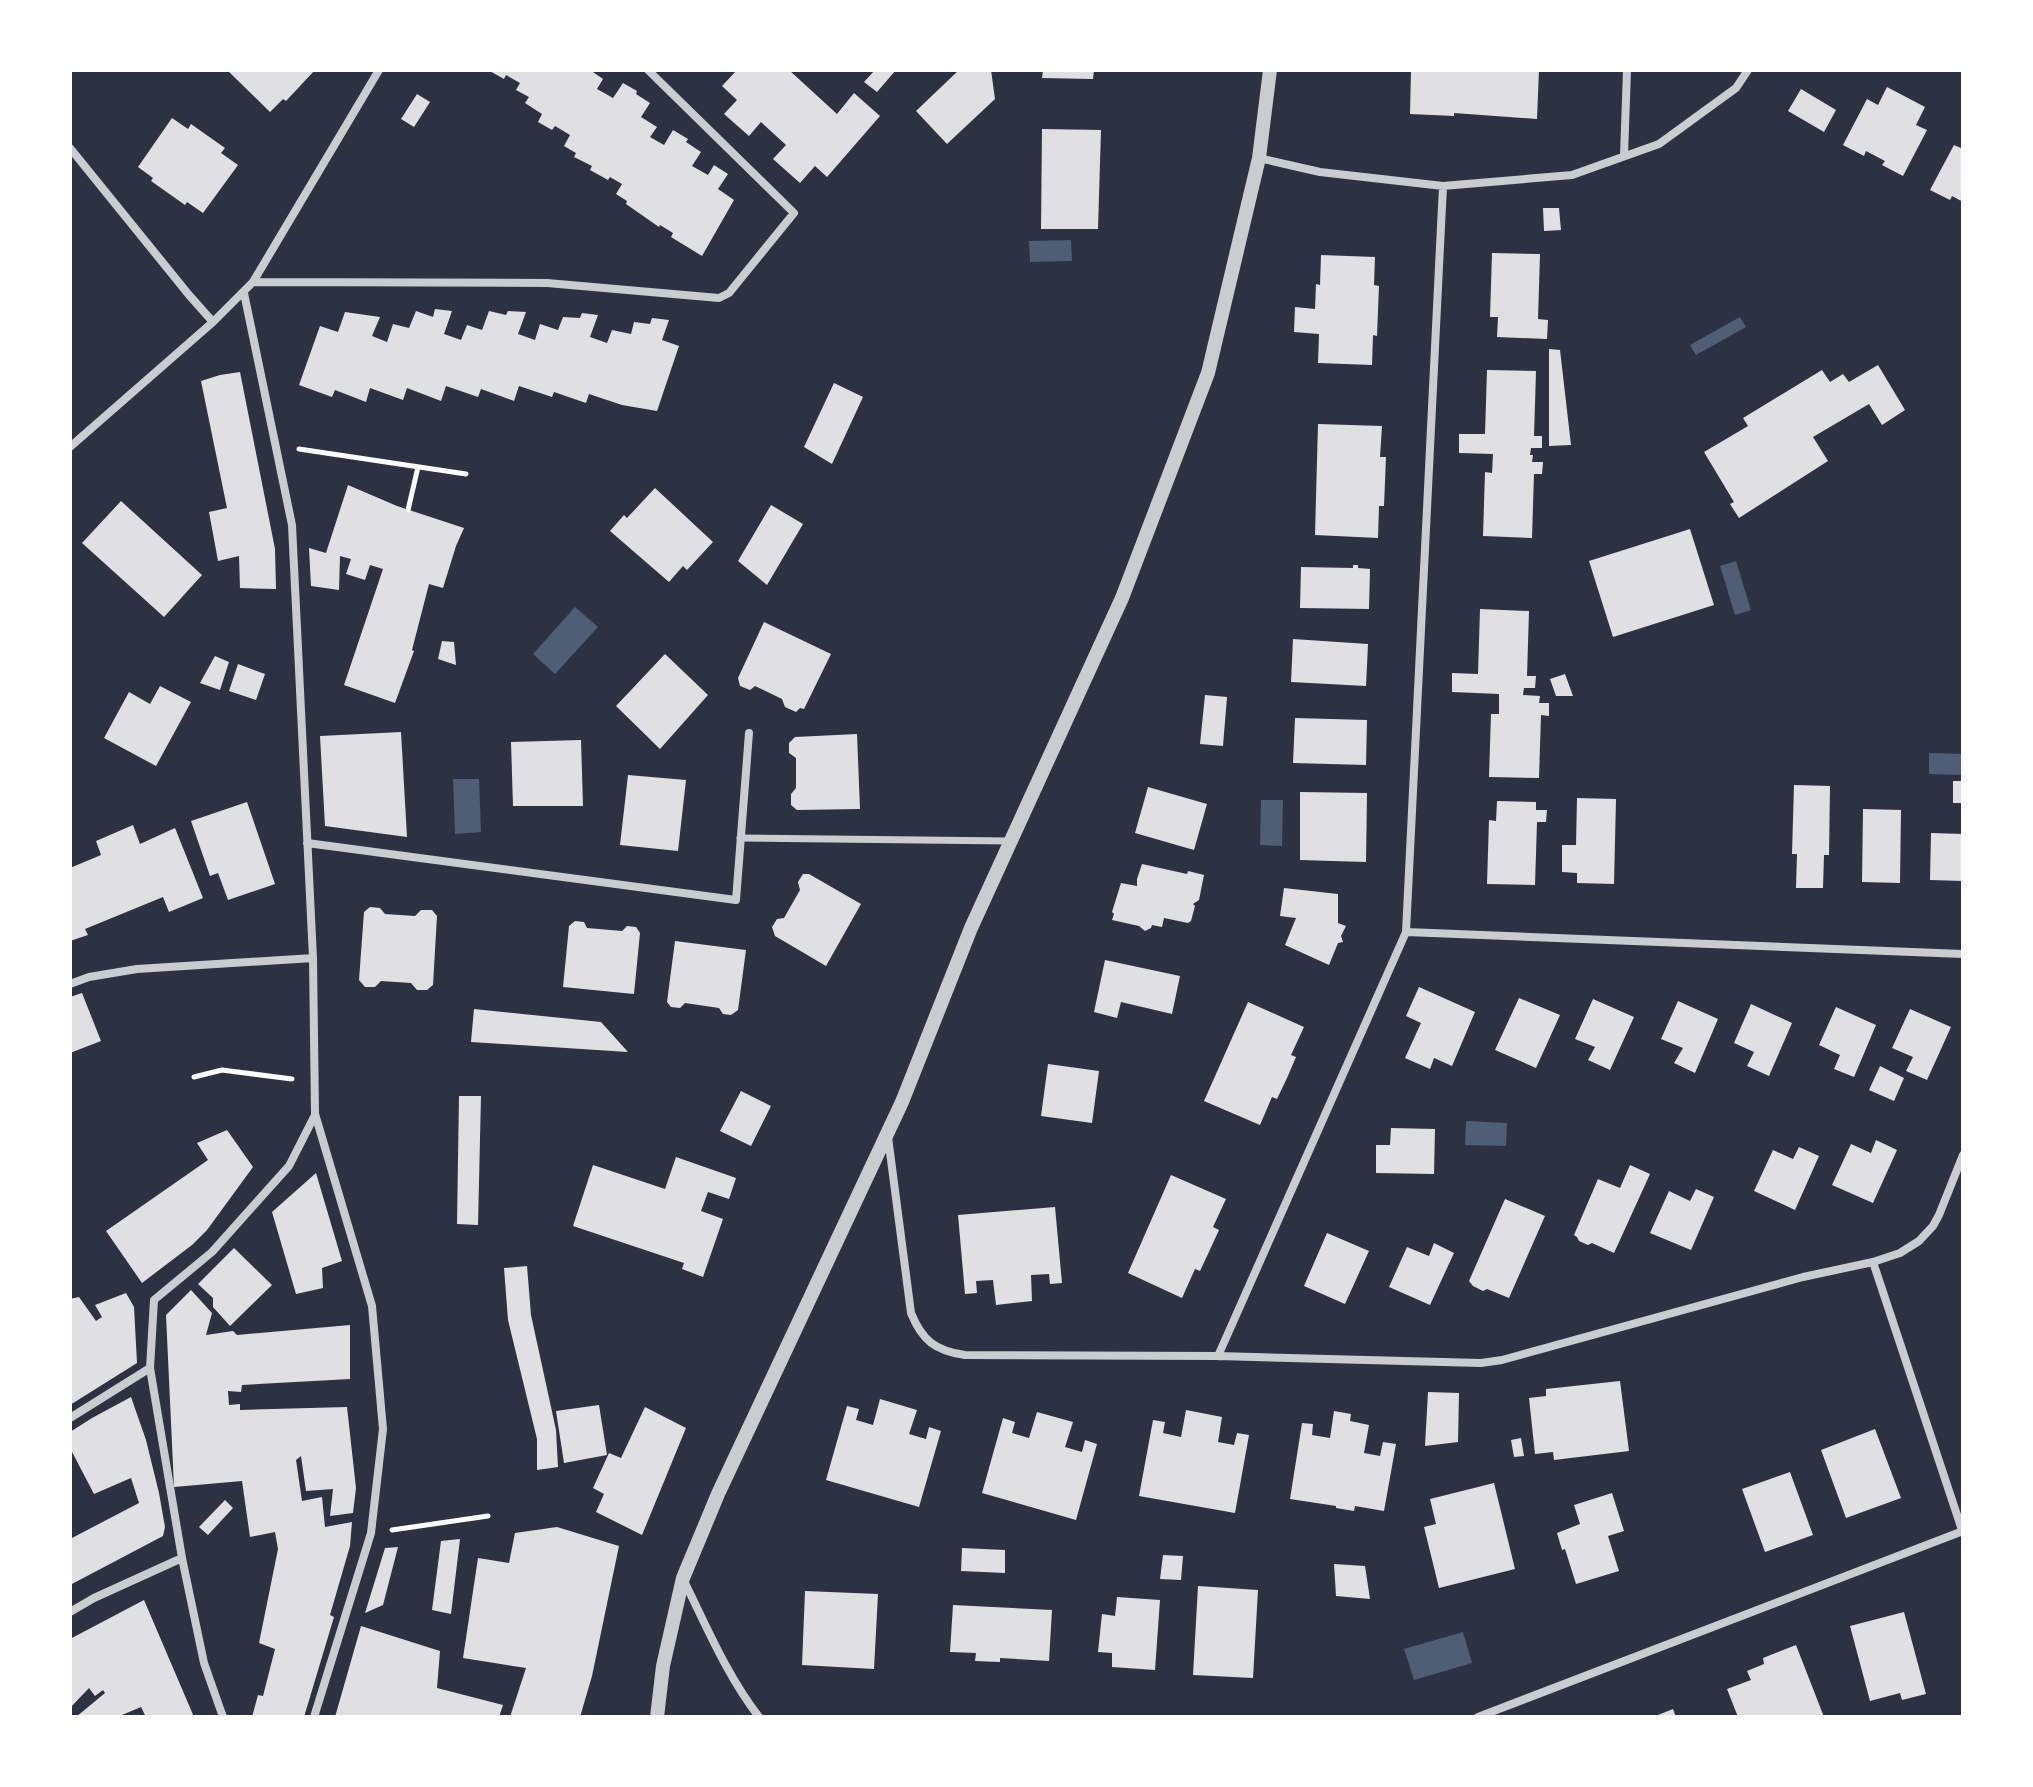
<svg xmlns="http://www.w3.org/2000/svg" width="2033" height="1787" font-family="Manrope,sans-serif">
<rect width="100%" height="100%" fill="#2d3142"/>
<path fill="#4f5d75" d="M1071,240L1072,261L1030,262L1029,241Z
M1740,317L1746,327L1696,355L1690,345Z
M1736,561L1751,610L1735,615L1720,566Z
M575,607L598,627L555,674L533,654Z
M1929,753L1963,754V775L1929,774Z
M453,779H479L481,832L455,834Z
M1261,800H1283L1282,846L1260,845Z
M1466,1121L1507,1123L1506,1146L1465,1145Z
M1463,1632L1472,1663L1414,1680L1404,1649Z"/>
<path fill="#e0e0e3" d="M227,70H315L286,101L283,99L270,112Z
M488,70H590L603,79L597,89L613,98L623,83L637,91L636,94L650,103L641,117L657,127L650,137L664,145L673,130L688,139L686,142L701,152L692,166L708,175L714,165L728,174L718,189L734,200L702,256L671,237L673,233L660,225L659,227L626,204L627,201L616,194L622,184L610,177L608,180L590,170L592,166L574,157L576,153L564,146L570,135L555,126L552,130L538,122L542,114L525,103L529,97L516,90L520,83L506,75L504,79Z
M737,70H789L837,114L854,93L880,116L827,177L815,166L800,183L773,159L786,145L761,122L749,136L724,114L737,100L722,86Z
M875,70H896L877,92L864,82Z
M959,70H991L995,99L947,144L916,111Z
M1043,70H1094L1093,79L1042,78Z
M1411,70H1539L1537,119L1454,113V116L1410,114Z
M1887,87L1925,107L1916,125L1927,130L1903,176L1882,165L1885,161L1866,151L1864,156L1843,145L1867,99L1878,105Z
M1801,89L1836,110L1824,132L1788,111Z
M417,94L430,102L414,127L401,119Z
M172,118L188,129L191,124L225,148L221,153L238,165L203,213L187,202L185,205L151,181L153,178L138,167Z
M1042,129L1101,130L1098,229H1041Z
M1954,145L1963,149V202L1952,196L1950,200L1930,190Z
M1543,208H1559L1561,230L1544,231Z
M1492,253L1540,254L1538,319L1548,320L1547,339L1497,337L1498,317H1490Z
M1321,255L1375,257L1374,285L1379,286L1377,336L1373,335L1372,365L1318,363L1319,334L1294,332L1295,307L1315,309L1316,284L1320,285Z
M435,309L452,311L444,334L461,340L467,325L482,330L489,311L506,315L508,311L526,312L518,334L535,340L540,324L558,330L563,317L580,318L582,313L598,315L590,337L607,343L612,330L631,334L634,322L650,324L652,318L669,320L662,340L679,346L657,411L622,405L589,394L586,403L554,392L552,397L519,386L514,401L481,389L478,397L446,386L441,401L407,388L403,400L370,388L366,402L335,390L332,397L299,385L320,326L338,332L345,312L380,317L372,336L387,342L393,324L409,328L416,311L433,317Z
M1549,349L1560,350L1571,445L1549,446Z
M1878,365L1905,410L1882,425L1869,404L1813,437L1828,461L1739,518L1730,504L1734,502L1704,452L1748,426L1743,418L1822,370L1830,382L1843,374L1849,382Z
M1487,370L1536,371L1534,436H1542V448H1531L1530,455H1533L1532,462H1543L1542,474H1534L1532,538L1483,536L1485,472L1492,473L1493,454L1459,453V434H1485Z
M240,372L275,549L276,589L240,588L239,556L218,561L209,512L227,508L201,381L220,375Z
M834,383L863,397L832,464L804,447Z
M1318,424L1382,426L1380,457H1386L1384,506H1379L1378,538L1315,535Z
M348,485L397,506L464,528L456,546L443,588L429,584L412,650L414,651L395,703L344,685L383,569L370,565L365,580L346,574L351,559L340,556L339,590L311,586L309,548L326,553Z
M655,488L713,542L687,570L683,566L669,582L610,531L624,515L627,518Z
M121,501L202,575L164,617L82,543Z
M771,505L803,524L767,585L738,561Z
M1690,529L1714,605L1613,637L1589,561Z
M1353,565H1358V568L1370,569L1369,609L1300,608L1301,567L1353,568Z
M1480,609L1529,611L1527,676H1536L1535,688H1524L1523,695L1540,696L1539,703H1549V716L1541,715L1539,778L1489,777L1491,714H1499V694L1452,692V673L1478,674Z
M764,622L831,654L804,709L800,708L796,712L785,707L782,699L755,686L750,690L740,686L738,678Z
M1293,639L1368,644L1366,686L1291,682Z
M442,641L454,642L456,665L438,659Z
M665,654L708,695L660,749L616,706Z
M215,656L229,662L220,690L200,683Z
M238,664L265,674L256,700L229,691Z
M1565,674L1573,696H1556L1550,679Z
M160,686L191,702L156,766L104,738L129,692L150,704Z
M1205,695L1227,697L1223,746L1200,744Z
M1295,718L1367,720L1366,765L1293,763Z
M401,732L407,837L325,826L320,736Z
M857,734L860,809L797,810L791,805V794L796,788V758L789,753V743L795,737Z
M581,740L583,806H513L511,742Z
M628,775L686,780L678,851L620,845Z
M1953,781H1963V803H1953Z
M1794,785L1830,786L1829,855H1824L1823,888H1796L1797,854H1792Z
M1148,787L1207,804L1194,850L1135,833Z
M1300,792L1367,793L1366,862L1300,860Z
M1577,798L1616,799L1614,884L1577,883V873L1562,872V845H1576Z
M1497,801L1536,802V810H1547L1546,822H1537L1535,885L1487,884L1489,820L1496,821Z
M247,802L275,884L228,900L218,873L210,876L191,821Z
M1863,809L1901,810L1900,883L1862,882Z
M133,825L140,844L175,828L203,898L169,912L163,897L85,929L88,935L70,941V868L101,855L96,841Z
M1931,833L1963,834V881L1930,880Z
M1142,864L1187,874L1188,871L1204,875L1199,900L1193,904L1195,906L1191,921L1188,923L1164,918L1162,927L1152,925L1151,928L1145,931L1139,926L1112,920L1114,914L1112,912L1121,883L1137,886V879Z
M803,874H809L861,904L826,966L775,936L772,927L777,919L784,918L800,890L798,882Z
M1284,888L1338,894V923L1346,926L1341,936L1343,942L1338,943L1329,965L1285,945L1296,918L1280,916Z
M370,907L380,908L385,914L415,916L421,910H432L437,916L433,985L427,990H417L411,983L381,981L375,987H365L359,980L364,912Z
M575,921L584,922L587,928L622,931L627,926L636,927L640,933L634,994L563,987L569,926Z
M675,941L746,950L738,1010L731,1015L723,1014L719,1008L685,1003L680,1008L671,1007L667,1002Z
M1105,960L1180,976L1172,1014L1121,1002L1117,1018L1094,1012Z
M1419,987L1475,1012L1452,1066L1434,1058L1430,1069L1405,1058L1421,1023L1406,1016Z
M82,993L101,1041L70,1053V997Z
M1519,998L1560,1015L1536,1068L1495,1050Z
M1593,999L1634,1017L1610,1070L1588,1060L1595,1047L1575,1039Z
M1678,1001L1718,1019L1695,1073L1674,1063L1683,1048L1661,1039Z
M1248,1002L1304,1027L1291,1055L1296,1057L1287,1078L1277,1099L1272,1097L1260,1125L1204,1101Z
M1751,1004L1792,1023L1769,1076L1747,1066L1754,1052L1734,1043Z
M1836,1007L1876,1025L1854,1077L1834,1069L1840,1055L1819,1045Z
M474,1009L601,1022L628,1052L471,1042Z
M1910,1009L1951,1027L1927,1080L1906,1071L1913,1057L1892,1048Z
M1048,1064L1099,1071L1092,1123L1041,1116Z
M1880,1066L1904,1078L1894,1101L1869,1090Z
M741,1091L771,1106L751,1146L720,1131Z
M459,1096H481L478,1225L457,1224Z
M1391,1128L1435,1129L1434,1174L1376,1173V1145H1390Z
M227,1130L253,1167L207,1230L192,1245L142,1283L106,1231L208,1160L197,1143Z
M1876,1140L1897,1150L1873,1203L1832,1185L1851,1144L1871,1153Z
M1799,1147L1819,1156L1795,1210L1754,1191L1773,1150L1793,1159Z
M676,1157L736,1178L729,1199L708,1192L701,1211L723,1219L703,1277L682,1269L684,1263L573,1226L593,1165L665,1189Z
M1630,1165L1650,1174L1614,1253L1592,1243L1588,1245L1579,1241L1577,1237L1574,1235L1598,1179L1620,1188Z
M316,1173L342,1261L322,1268L323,1288L296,1294L272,1212Z
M1171,1175L1226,1199L1213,1227L1219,1230L1208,1254L1200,1271L1195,1269L1182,1298L1128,1273Z
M1696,1189L1714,1197L1691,1250L1650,1233L1669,1191L1690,1201Z
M1505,1199L1545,1216L1509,1298L1487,1289L1483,1291L1473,1286L1469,1281Z
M1055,1207L1062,1283L1050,1284L1049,1274L1031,1275L1032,1301L996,1305L993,1280L976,1281L977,1293L965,1294L958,1215Z
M1327,1233L1369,1251L1345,1304L1304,1286Z
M1434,1243L1454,1253L1430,1305L1389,1287L1407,1247L1429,1256Z
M234,1248L272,1285L230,1326L213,1307V1298L198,1284Z
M527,1266L531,1315L556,1430L558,1467L537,1470V1439L508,1320L504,1268Z
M191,1290L212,1313L206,1335L233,1331L237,1335L350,1325V1379L242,1385L241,1392L228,1391L229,1405L240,1404V1410L347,1407L356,1488L353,1513L330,1516L333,1489L306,1491L301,1456L296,1460L302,1501L322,1497L325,1527L352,1522L350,1546L330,1615L334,1617L304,1717H252L258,1695L263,1696L275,1649L259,1643L278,1549L275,1532L250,1537L242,1481L174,1487L166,1315Z
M126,1293L134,1307L137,1363L70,1405V1299L79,1297L96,1321L102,1317L95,1305Z
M1620,1381L1629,1451L1554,1460L1553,1452L1535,1454L1529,1398L1546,1396V1389Z
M1428,1392L1459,1393L1458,1442L1425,1446Z
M131,1397L146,1440L159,1493L165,1527L163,1536L70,1585V1539L139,1503L131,1478L94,1494L70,1448V1432L92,1418Z
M880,1399L917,1410L909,1434L926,1439L929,1427L941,1431L919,1507L826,1480L847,1406L859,1409L856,1420L873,1425Z
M599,1405L607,1455L564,1463L556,1411Z
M645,1407L686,1428L642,1535L596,1512L604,1494L593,1488L609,1453L621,1458Z
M1186,1410L1222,1417L1218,1442L1234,1445L1237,1433L1249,1435L1235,1513L1139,1496L1153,1420L1165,1422L1163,1433L1181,1437Z
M1334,1411L1351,1414L1350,1421L1369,1425L1364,1453L1380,1456L1383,1442L1396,1444L1384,1511L1355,1506L1354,1511L1336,1508V1506L1290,1499L1302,1423L1313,1424L1312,1435L1330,1438Z
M1037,1412L1073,1422L1065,1447L1082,1452L1085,1440L1097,1444L1076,1520L982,1493L1003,1418L1015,1422L1012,1433L1029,1438Z
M1875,1429L1901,1498L1846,1518L1821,1450Z
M1521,1438L1524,1456L1514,1457L1511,1440Z
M1790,1472L1813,1535L1765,1552L1742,1489Z
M1494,1483L1515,1569L1439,1588L1424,1527L1436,1524L1430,1499Z
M1612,1493L1624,1531L1608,1536L1619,1571L1576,1584L1565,1549L1562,1550L1557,1533L1580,1524L1574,1505Z
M225,1500L233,1508L208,1535L199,1527Z
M557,1527L619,1546L592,1676L580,1717H510L526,1668L463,1658L478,1558L509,1563L515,1533Z
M460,1539L451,1614L432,1610L441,1541Z
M398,1547L383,1605L365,1613L385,1548Z
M962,1548L1005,1550V1573L961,1571Z
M1163,1555L1183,1556L1181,1580L1160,1579Z
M1334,1564L1365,1566L1370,1599L1336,1596Z
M1198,1586L1258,1590L1253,1678L1193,1675Z
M805,1591L878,1594L874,1669L802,1665Z
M1117,1597L1160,1600L1155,1670L1112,1667V1653L1098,1652L1102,1614L1115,1616Z
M144,1600L194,1717H146L141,1707L122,1715L124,1717H76L105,1693L103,1690L95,1696L89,1688L70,1708V1639Z
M953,1605L1052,1610L1049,1661L1000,1658V1662L975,1661L976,1653L950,1652Z
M1904,1612L1926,1694L1902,1700L1900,1693L1870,1701L1850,1626Z
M361,1626L440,1651L437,1688L503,1705L499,1717H335Z
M1796,1645L1824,1717H1738L1727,1689L1751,1680L1747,1671L1764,1664L1763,1658Z
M1673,1709L1676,1717H1653Z"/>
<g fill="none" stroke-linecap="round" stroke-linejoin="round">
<path stroke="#fff" stroke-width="5" d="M299,449L466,474
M408,510L418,467
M194,1077L222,1070L292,1079
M392,1530L488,1516"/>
<path stroke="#caccd0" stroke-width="7" d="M740,838L1010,841"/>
<path stroke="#caccd0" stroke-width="8" d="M70,148L189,295L213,322
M1624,156L1627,70
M1259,158L1320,172L1443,186L1572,175L1659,144L1736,88L1748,70
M253,282L547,283L719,298L729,293L794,213L648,70
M244,293L292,525L313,958L315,1114L372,1306L383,1429L371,1533L314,1717
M70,447L213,322L253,282L379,70
M307,843L736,900L749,733
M1406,932L1963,954
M70,984L89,977L137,969L313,958
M888,1137L911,1313C922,1340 935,1351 965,1355L1218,1356L1481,1363L1502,1360L1803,1277L1873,1262L1900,1253L1919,1241L1933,1226L1939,1215L1963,1155
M1873,1262L1963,1533
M1218,1356L1406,932L1443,186
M70,1418L150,1368
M683,1579C706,1625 727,1676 759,1717
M70,1612L94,1598L182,1558
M223,1717L204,1663L182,1558L150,1368L154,1300L212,1252L289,1166L315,1115
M1478,1717L1963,1531"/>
<path stroke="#caccd0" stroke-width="14" d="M657,1717L663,1666L683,1578L718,1494L902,1102L971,928L1122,598L1208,373L1259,158L1270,70"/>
</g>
<rect width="2033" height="1787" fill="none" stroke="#ffffff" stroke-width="144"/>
</svg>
